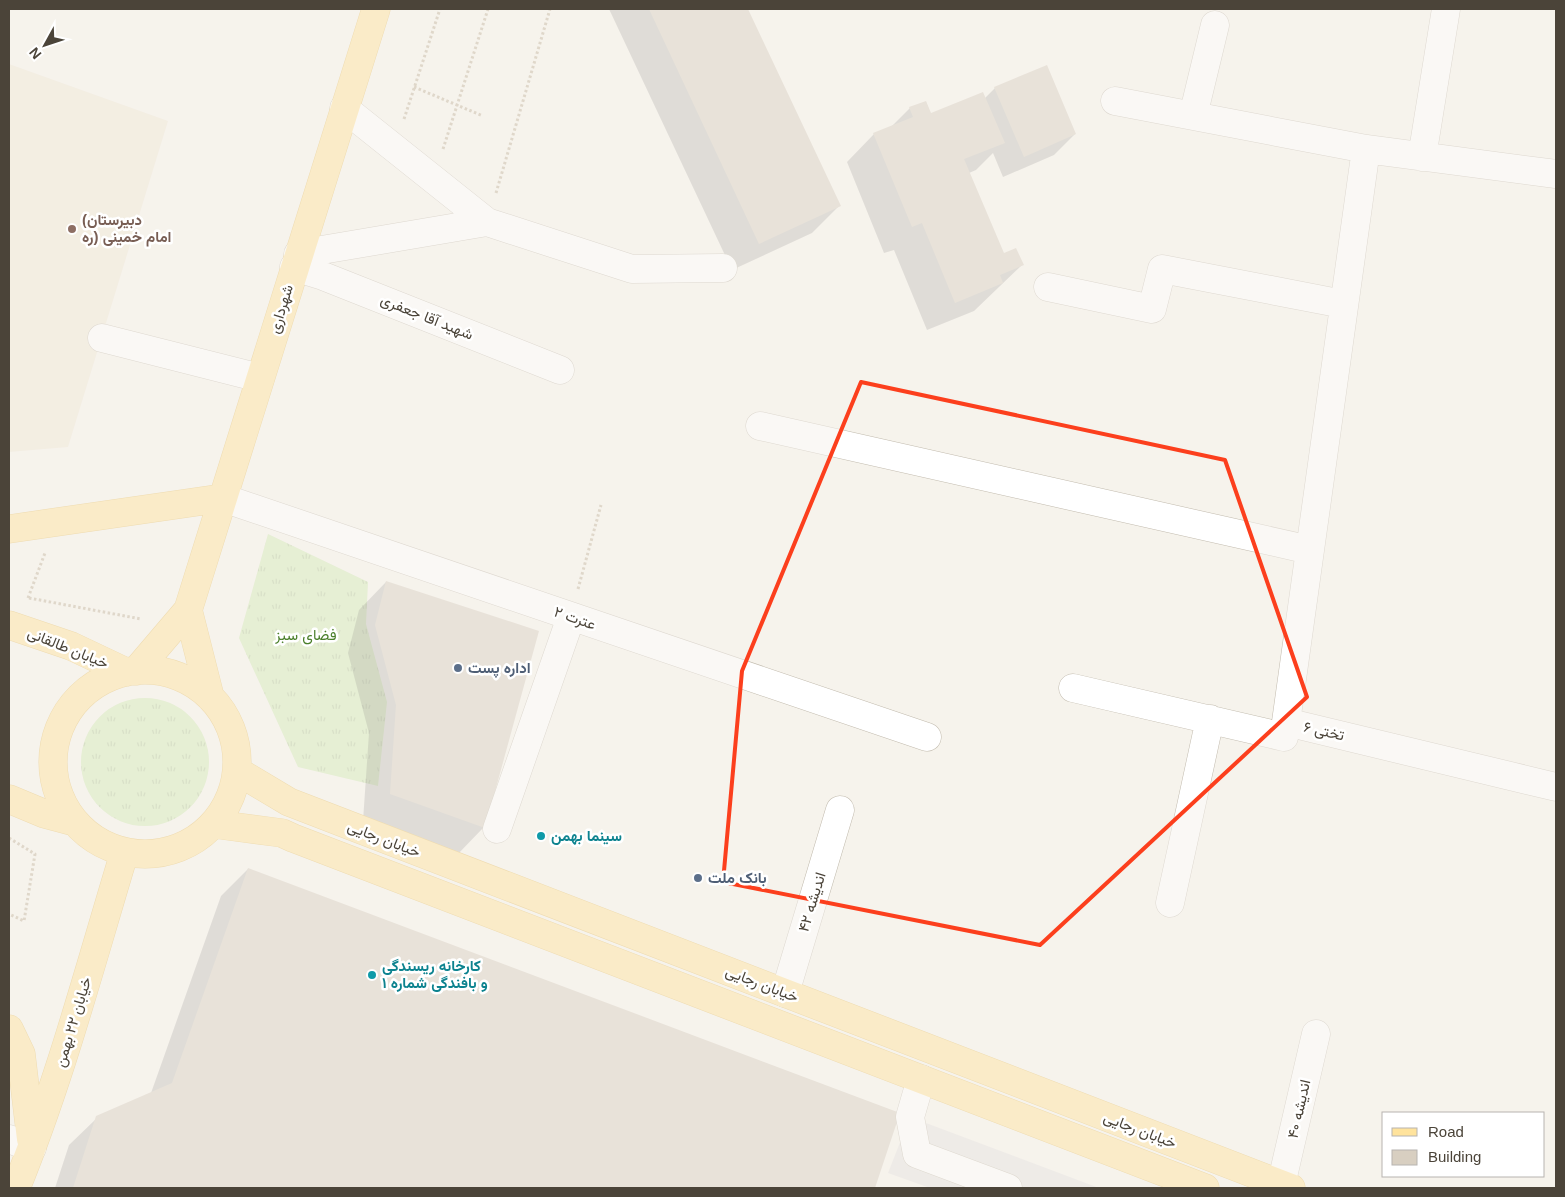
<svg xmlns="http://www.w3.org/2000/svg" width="1565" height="1197" font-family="Arial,Vazirmatn,sans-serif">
<defs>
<pattern id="grass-tufts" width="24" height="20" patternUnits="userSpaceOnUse" patternTransform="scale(1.25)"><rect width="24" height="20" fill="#d2eab5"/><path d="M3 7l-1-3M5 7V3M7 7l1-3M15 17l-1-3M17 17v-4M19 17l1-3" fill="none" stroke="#b6ca9c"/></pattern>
</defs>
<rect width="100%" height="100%" fill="#f6f3ec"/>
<path fill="#efe8d6" d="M9,64L168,121L68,447L9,452Z"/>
<path fill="url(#grass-tufts)" d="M268,534L368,582L366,624L387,702L378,786L298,767L239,638Z
M81 762a64 64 0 1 1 128 0a64 64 0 1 1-128 0Z"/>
<path fill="#e5e3e0" d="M910,1117L1099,1188H930L888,1173Z"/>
<path fill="#0003" d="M609,9H747L839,206L812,233L732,270Z
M995,88L1075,134L1054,155L1003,177L993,153L976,170L969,173L1003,254L1022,265L974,311L927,330L894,250L884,253L847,162L874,134L890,128L910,108L926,102L931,115L985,98Z
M386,582L484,827L457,855L363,821L369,733L348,653L359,610Z
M248,869L898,1113L873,1188H55L69,1145L97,1118L151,1093L221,896Z"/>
<path fill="#d8cfc1" d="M649,9H748L841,206L759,244Z
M1047,65L1076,134L1024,157L994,87Z
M983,92L1005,143L964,159L1004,253L1016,248L1024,265L1000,275L1003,283L955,303L922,223L912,227L873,133L913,117L909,107L926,101L931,113Z
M386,581L539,631L485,828L390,794L396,705L375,625Z
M248,868L900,1113L875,1188H73L96,1116L172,1083Z"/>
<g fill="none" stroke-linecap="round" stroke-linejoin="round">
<defs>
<path id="minor" d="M1115,101L1366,149L1556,174
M1193,116L1215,25
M1422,157L1446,9
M487,222L632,269L723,268
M298,254L487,222L344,108
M294,267L323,276L560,370
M1048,287L1152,309L1162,269L1343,304
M102,338L260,378
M760,426L1310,550
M223,498L927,737
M1073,688L1284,737L1286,722L1556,787
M1286,722L1366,149
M497,829L571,617
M1170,903L1210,719
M785,993L840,810
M921,1079L910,1117L917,1154L1008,1188
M9,1139L32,1148
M1281,1185L1316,1034"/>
<path id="major" d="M9,529L223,498
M188,610L210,697
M9,625L71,646L126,672
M53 762a92 92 0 1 1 184 0a92 92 0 1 1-184 0Z
M136,671L188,610L376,9
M237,771L289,802L1291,1188
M9,799L45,814L75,822
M214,824L282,833L293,838L1205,1188
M9,1029L21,1054L31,1139
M16,1188C60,1080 90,966 124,854"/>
</defs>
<use href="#minor" stroke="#c2bbae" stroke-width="29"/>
<use href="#major" stroke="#e6c16a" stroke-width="29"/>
<path stroke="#c4b79f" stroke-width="3" stroke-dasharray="2.5 2.5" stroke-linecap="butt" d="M414,87L483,116
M404,119L440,9
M443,149L488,9
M496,193L550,9
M578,589L601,505
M28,598L45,553
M29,598L141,619
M9,838L35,854L24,921L9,914"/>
<use href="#minor" stroke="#fff" stroke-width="28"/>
<use href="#major" stroke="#ffe39c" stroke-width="28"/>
</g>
<path d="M0 0H1565V1197H0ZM861,382L1225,460L1307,697L1040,945L723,882L742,671Z" fill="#f6f3ec" fill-opacity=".55" fill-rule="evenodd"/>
<path fill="none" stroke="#fc3f1d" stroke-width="4" stroke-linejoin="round" d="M861,382L1225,460L1307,697L1040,945L723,882L742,671Z"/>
<circle fill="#8d6e63" stroke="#fff" stroke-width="2" cx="72" cy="229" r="5"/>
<g fill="#5c6f8a" stroke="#fff" stroke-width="2">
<circle cx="458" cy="668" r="5"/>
<circle cx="698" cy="878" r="5"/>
</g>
<g fill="#0f9aa8" stroke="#fff" stroke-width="2">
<circle cx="541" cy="836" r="5"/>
<circle cx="372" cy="975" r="5"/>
</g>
<g text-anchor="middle" stroke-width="5" stroke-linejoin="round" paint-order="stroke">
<g font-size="15" font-weight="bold" fill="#785e54" stroke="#fff" text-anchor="start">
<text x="82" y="225">(دبیرستان<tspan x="82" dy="17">امام خمینی (ره</tspan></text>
</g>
<g font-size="15" fill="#4b4439" stroke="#fff">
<text transform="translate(281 309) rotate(-73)" y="5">شهرداری</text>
<text transform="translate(427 317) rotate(22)" y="5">شهید آقا جعفری</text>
<text transform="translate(575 618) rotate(19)" y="5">عترت ۲</text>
<text transform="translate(68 648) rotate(22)" y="5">خیابان طالقانی</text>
<text transform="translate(1324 731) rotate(13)" y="5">تختی ۶</text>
<text transform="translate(384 839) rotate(21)" y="5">خیابان رجایی</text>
<text transform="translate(812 902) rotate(-73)" y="5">اندیشه ۴۲</text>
<text transform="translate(762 984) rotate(21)" y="5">خیابان رجایی</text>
<text transform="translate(73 1022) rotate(-73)" y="5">خیابان ٢٢ بهمن</text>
<text transform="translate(1299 1109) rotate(-77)" y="5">اندیشه ۴۰</text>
<text transform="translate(1140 1130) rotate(21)" y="5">خیابان رجایی</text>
</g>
<g font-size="15" fill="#4a7f2a" stroke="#fff">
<text x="306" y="640">فضای سبز</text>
</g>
<g font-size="15" font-weight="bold" fill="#4e5e75" stroke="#fff" text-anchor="start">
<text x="468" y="673">اداره پست</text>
<text x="708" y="883">بانک ملت</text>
</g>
<g font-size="15" font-weight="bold" fill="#0d838f" stroke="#fff" text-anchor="start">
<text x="551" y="841">سینما بهمن</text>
<text x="382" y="971">کارخانه ریسندگی<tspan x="382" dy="17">و بافندگی شماره ۱</tspan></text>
</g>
</g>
<rect width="1565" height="1197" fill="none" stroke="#4b4439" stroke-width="20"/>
<rect x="1382" y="1112" width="162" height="65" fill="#ffffff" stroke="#b7b4b0"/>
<rect x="1392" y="1128" width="25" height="8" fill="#ffe39c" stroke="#b7b4b0"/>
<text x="1428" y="1137" font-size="15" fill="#4b4439">Road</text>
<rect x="1392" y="1150" width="25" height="15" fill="#d8cfc1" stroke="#b7b4b0"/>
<text x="1428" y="1162" font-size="15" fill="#4b4439">Building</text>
<g transform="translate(45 45) rotate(230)" stroke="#ffffff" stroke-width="4" paint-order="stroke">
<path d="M0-4L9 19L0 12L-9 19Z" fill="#4b4439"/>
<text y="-8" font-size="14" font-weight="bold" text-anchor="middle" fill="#4b4439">N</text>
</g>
</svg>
